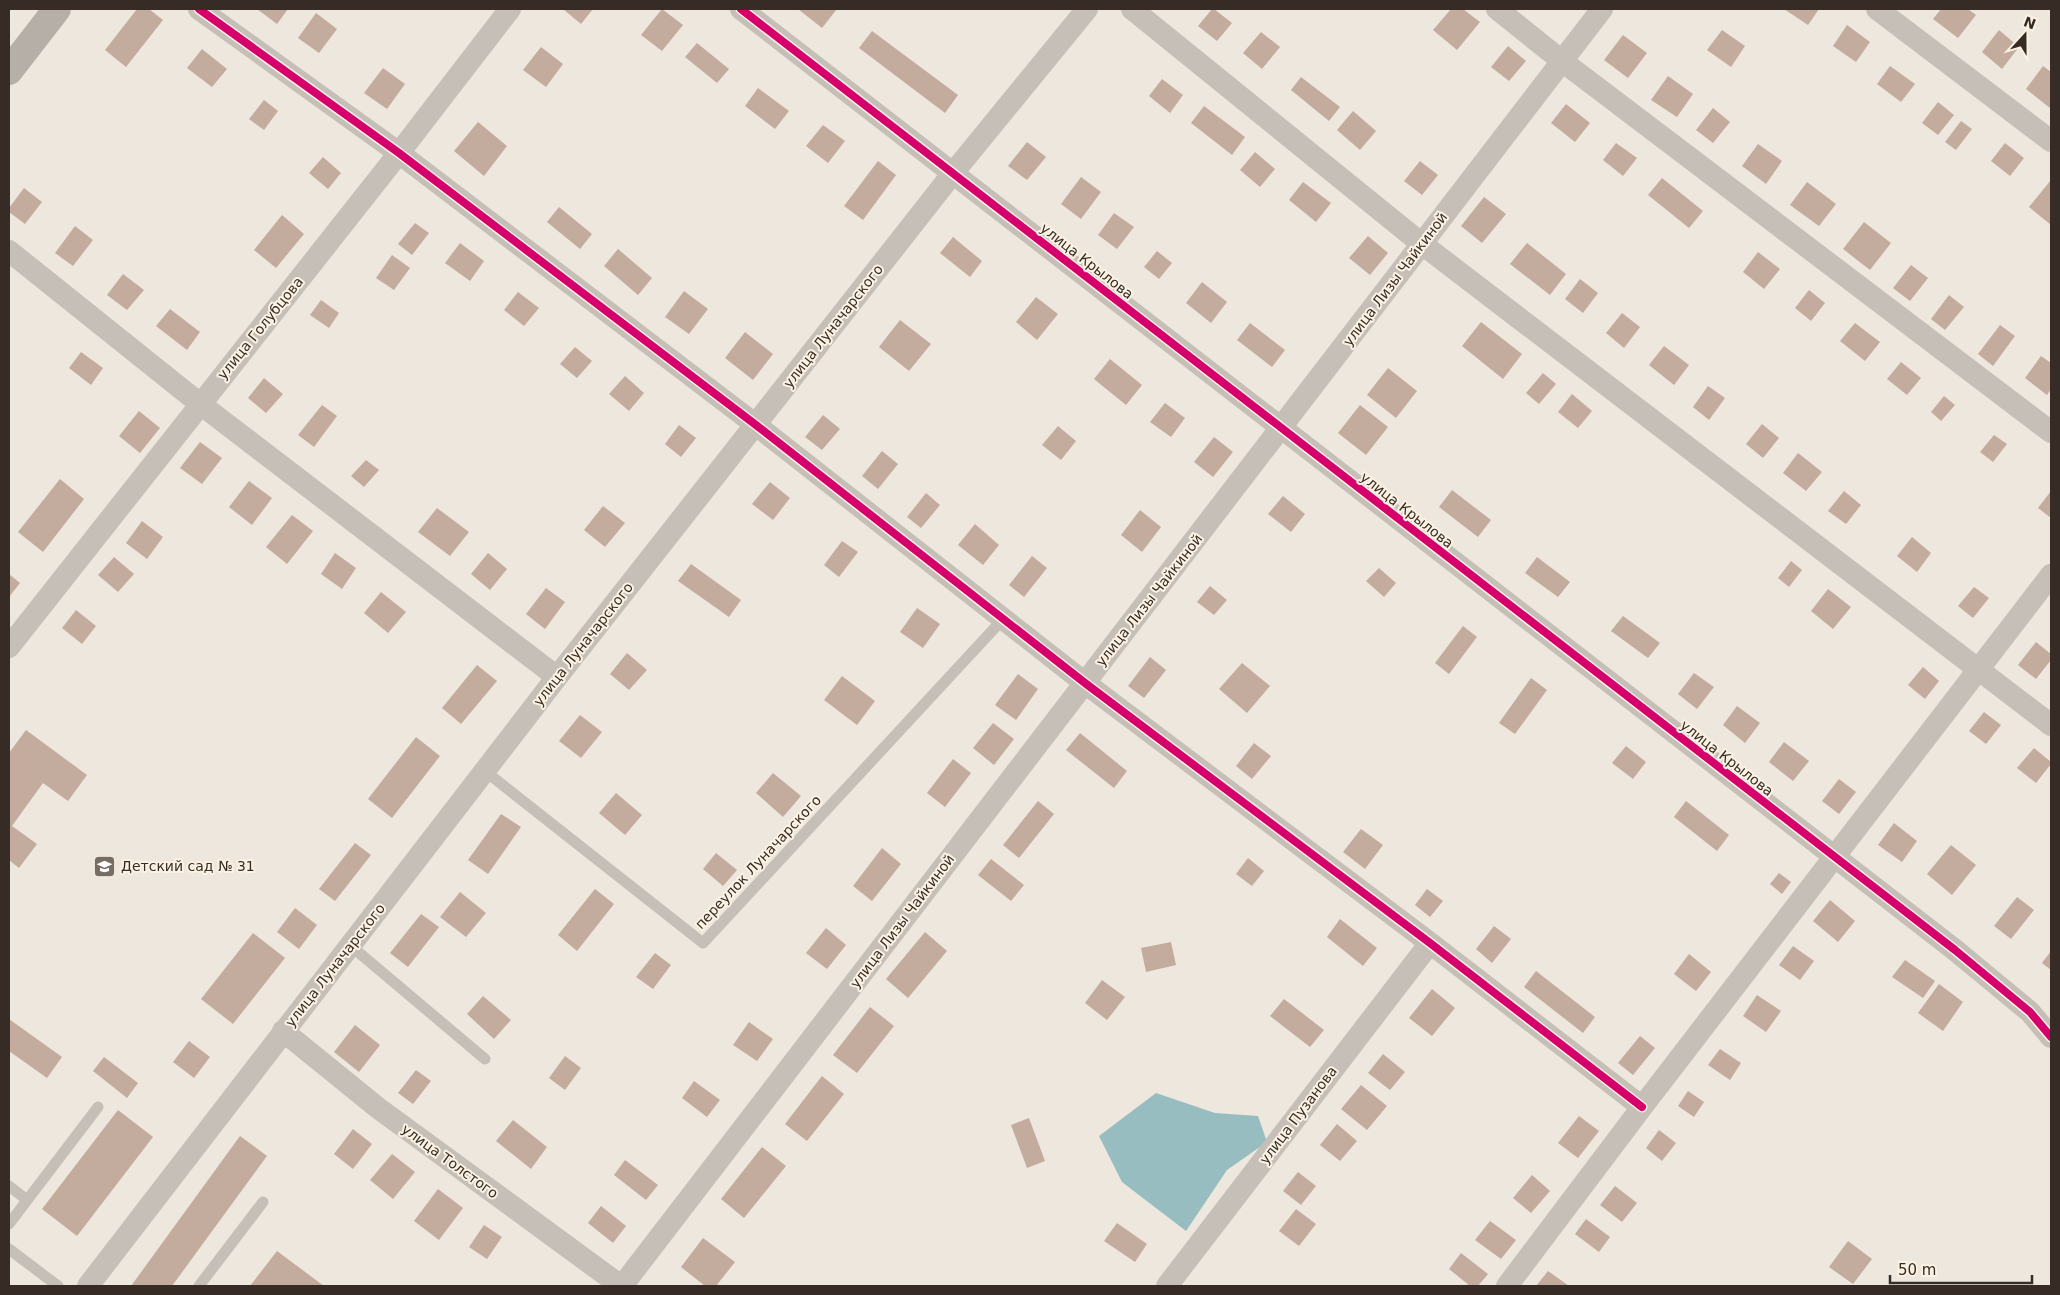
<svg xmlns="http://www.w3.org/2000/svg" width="2060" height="1295" font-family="'DejaVu Sans',sans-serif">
<rect width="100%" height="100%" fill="#ede7dd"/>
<path fill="#98bdc0" d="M1156,1093L1215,1113L1258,1116L1267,1142L1227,1170L1186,1231L1122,1182L1099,1136Z"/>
<path fill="#c3ac9d" d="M137,9H149L163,20L126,67L105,50Z
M257,9H288L277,24Z
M563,9H593L581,24Z
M662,9L683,25L662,51L641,35Z
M798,9H837L822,28Z
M1212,9H1214L1232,23L1217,41L1198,26Z
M1451,9H1463L1480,22L1457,50L1433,30Z
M1784,9H1819L1808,25Z
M1941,9H1968L1976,15L1958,38L1933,19Z
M316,13L337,29L319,53L298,38Z
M1847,25L1870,42L1856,62L1833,46Z
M1722,30L1745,46L1731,67L1707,50Z
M1999,30L2019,47L2002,69L1982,52Z
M872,31L958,95L945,113L859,48Z
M1261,32L1280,47L1262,69L1243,53Z
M1623,35L1647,53L1628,78L1604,60Z
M697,43L729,69L717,83L685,57Z
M1508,46L1526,61L1509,81L1491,67Z
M541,47L563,64L546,87L523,70Z
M202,49L227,69L212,87L187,68Z
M1890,66L1915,84L1901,102L1877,84Z
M2043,66L2051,72L2050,108L2026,89Z
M383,68L405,84L387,109L364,93Z
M1668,76L1693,94L1677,117L1651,100Z
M1301,77L1340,107L1329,121L1291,90Z
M1162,79L1183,95L1170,113L1149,96Z
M758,88L789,111L775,129L745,106Z
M264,100L278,111L264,130L249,119Z
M1938,102L1954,115L1938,135L1922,123Z
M1566,104L1590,123L1575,142L1551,123Z
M1204,106L1245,137L1232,155L1191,123Z
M1713,108L1730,122L1713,143L1696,130Z
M1353,111L1376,131L1360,150L1337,130Z
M1961,121L1972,129L1956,150L1945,142Z
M478,122L507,146L484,176L454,151Z
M823,125L845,141L828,163L806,146Z
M1027,142L1046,157L1027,180L1008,166Z
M1616,143L1637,158L1623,176L1603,160Z
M2005,143L2024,158L2010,176L1991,161Z
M1758,144L1782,161L1766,184L1742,166Z
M1255,152L1275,169L1260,187L1240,170Z
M323,157L341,173L328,189L309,173Z
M878,161L896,175L863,220L844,206Z
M1420,161L1438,175L1422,195L1404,181Z
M1081,177L1101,192L1081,219L1061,204Z
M1662,178L1703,211L1689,228L1648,195Z
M2051,180V225L2029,207Z
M1303,182L1331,203L1316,222L1289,200Z
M1807,182L1836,204L1819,226L1790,205Z
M24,188L42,202L25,224L9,212V208Z
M1484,197L1506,214L1482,243L1461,226Z
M559,207L592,234L580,249L547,222Z
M1114,213L1134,227L1117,249L1098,235Z
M282,215L304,234L276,268L254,250Z
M1864,222L1891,243L1870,270L1843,249Z
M415,223L429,233L412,255L398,244Z
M75,226L93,240L73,266L55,253Z
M1368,236L1388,253L1370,275L1349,258Z
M953,237L982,261L970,277L940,253Z
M460,243L484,261L470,281L445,263Z
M1527,243L1566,274L1550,295L1510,264Z
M618,249L652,278L638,295L604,266Z
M1157,251L1172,263L1159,279L1144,267Z
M1758,252L1780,269L1764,289L1743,272Z
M392,255L410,268L394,290L376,278Z
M1911,265L1928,278L1910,301L1893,288Z
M123,274L144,290L127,310L107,295Z
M1580,279L1598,293L1583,313L1565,299Z
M1202,282L1227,302L1211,323L1186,303Z
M1809,290L1825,303L1811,321L1795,308Z
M684,291L708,309L689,334L665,317Z
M518,292L539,308L524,326L504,310Z
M1949,295L1964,307L1945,330L1931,319Z
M1036,297L1058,314L1037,340L1016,322Z
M321,300L339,313L329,328L310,315Z
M170,309L200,332L187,350L156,326Z
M1622,313L1640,327L1624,348L1606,333Z
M900,320L931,344L909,371L879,347Z
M1481,322L1522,354L1503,379L1462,346Z
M1250,323L1285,350L1272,367L1237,340Z
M1855,323L1880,342L1865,361L1840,341Z
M2000,325L2015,336L1993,366L1978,354Z
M745,332L773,354L753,380L725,358Z
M1664,346L1689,365L1674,385L1649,365Z
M575,347L592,361L577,378L560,364Z
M81,352L103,368L91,385L69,368Z
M2041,356L2051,363V389L2047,395L2025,378Z
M1110,359L1142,385L1126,405L1094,379Z
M1901,362L1921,378L1907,395L1887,379Z
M1388,368L1417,391L1396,418L1367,395Z
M1543,373L1556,384L1539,404L1526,393Z
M625,376L644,393L629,411L609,394Z
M264,378L283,394L266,413L248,398Z
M1708,386L1725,398L1709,420L1693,407Z
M1572,394L1592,411L1578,428L1558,412Z
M1944,396L1955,405L1941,421L1931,412Z
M1165,403L1185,418L1171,437L1150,422Z
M322,405L337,416L314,447L298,435Z
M1360,405L1388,427L1366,455L1338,433Z
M139,411L160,428L140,453L119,436Z
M823,415L840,429L822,450L805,437Z
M1762,424L1779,438L1763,458L1746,444Z
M679,425L696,438L681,457L665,444Z
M1058,426L1076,441L1061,460L1042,445Z
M1994,435L2007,444L1993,462L1980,452Z
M1214,437L1233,452L1213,477L1194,462Z
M200,442L222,458L202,484L180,468Z
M882,451L898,464L878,489L862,476Z
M1798,453L1822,472L1806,491L1783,473Z
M366,460L379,470L364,487L351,476Z
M60,479L84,499L43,552L18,532Z
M249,481L272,498L252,525L229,507Z
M770,482L790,498L773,520L752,504Z
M1452,490L1491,520L1478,537L1439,507Z
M1844,491L1861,505L1846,524L1828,511Z
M2051,491V518L2038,508Z
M926,493L940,505L921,528L907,517Z
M1283,496L1305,514L1291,532L1268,514Z
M603,506L625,523L605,547L584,530Z
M437,508L469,532L450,556L418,532Z
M1140,510L1161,527L1142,552L1121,535Z
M292,515L313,531L287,564L266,547Z
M142,521L163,537L147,559L126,543Z
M975,524L999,545L983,565L958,545Z
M1912,537L1931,553L1917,572L1897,556Z
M842,541L858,552L839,577L824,565Z
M335,553L356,568L342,589L321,574Z
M488,553L507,569L490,590L471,574Z
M1032,556L1047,568L1024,597L1009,585Z
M114,557L134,574L118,592L98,575Z
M1537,557L1570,582L1558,597L1525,573Z
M1791,561L1802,570L1789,587L1778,578Z
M691,564L741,600L729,617L678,581Z
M1379,568L1396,583L1384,597L1366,581Z
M9,574L20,583L9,597Z
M1210,586L1227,600L1214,615L1197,602Z
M1974,587L1989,598L1973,618L1958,606Z
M546,588L565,602L545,629L526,614Z
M1828,589L1851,607L1833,629L1811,611Z
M381,592L406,612L388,633L364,613Z
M917,608L940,624L923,648L900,632Z
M76,610L96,626L82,644L62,628Z
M1623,616L1660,643L1648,658L1611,631Z
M1463,626L1477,637L1449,674L1435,663Z
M2036,642L2051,654V660L2036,679L2018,665Z
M627,653L647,670L629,690L610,674Z
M1150,657L1166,670L1144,698L1128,686Z
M1242,663L1270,686L1247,713L1219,689Z
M477,665L497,681L461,724L442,708Z
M1923,667L1939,681L1925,699L1908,685Z
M1694,673L1714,687L1697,709L1678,694Z
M1018,674L1038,689L1016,720L995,705Z
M842,676L875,701L857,725L824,700Z
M1531,678L1547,690L1515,734L1499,723Z
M1737,706L1760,723L1745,743L1723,725Z
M1984,712L2001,725L1986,744L1969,731Z
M580,715L602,732L581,758L559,741Z
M993,723L1014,739L994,765L973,748Z
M26,730L87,775L68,801L43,783L12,826L37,844L19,868L9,860V753Z
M1080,733L1127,771L1114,788L1066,750Z
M416,737L440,756L392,818L368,799Z
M1784,742L1809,761L1793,781L1769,762Z
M1254,743L1271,756L1252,779L1236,766Z
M1626,746L1646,762L1633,779L1612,763Z
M2034,748L2051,762V764L2036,783L2017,768Z
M953,759L971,773L945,807L927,793Z
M773,773L801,796L783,817L756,793Z
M1839,779L1856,792L1839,814L1822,801Z
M616,793L642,815L625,835L599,813Z
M1038,801L1054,814L1019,858L1003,845Z
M1686,801L1729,835L1717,851L1674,817Z
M501,814L521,827L488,874L468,860Z
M1894,823L1917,841L1902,862L1878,845Z
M1361,829L1383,845L1365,869L1343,852Z
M355,843L371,855L335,901L319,889Z
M1951,845L1976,865L1952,895L1927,874Z
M882,848L901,864L872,901L853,886Z
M716,853L737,870L723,886L703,869Z
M1248,858L1264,871L1252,886L1236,874Z
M991,859L1024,885L1011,901L978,875Z
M1779,873L1791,882L1782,894L1770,884Z
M595,889L614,904L577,951L558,935Z
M1427,889L1443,901L1430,917L1415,905Z
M460,892L486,913L466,937L440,917Z
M2017,897L2034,910L2011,939L1994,926Z
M1830,900L1855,921L1838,942L1813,921Z
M295,908L317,925L299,949L277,932Z
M421,914L439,927L408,967L390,953Z
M1340,919L1377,948L1363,966L1327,937Z
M1494,926L1511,939L1492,963L1476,949Z
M826,928L846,945L827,969L806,953Z
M925,932L947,951L908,998L886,979Z
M253,933L285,958L233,1024L201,999Z
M1171,942L1176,965L1146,972L1141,948Z
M1793,946L1814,961L1800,980L1779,965Z
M2051,951V970L2042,963Z
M655,953L671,965L653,989L636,977Z
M1689,954L1711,972L1696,991L1674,974Z
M1905,960L1935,981L1923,998L1892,977Z
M1536,971L1595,1017L1583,1033L1524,987Z
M1102,980L1125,997L1107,1020L1085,1003Z
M1939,984L1963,1002L1943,1031L1918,1013Z
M1432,989L1455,1008L1432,1036L1409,1018Z
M1757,995L1781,1011L1766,1032L1743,1016Z
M483,996L511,1020L494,1039L467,1014Z
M1284,999L1324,1030L1310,1047L1270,1016Z
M870,1007L894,1026L857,1073L833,1055Z
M9,1019L62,1057L47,1078L9,1051Z
M749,1022L773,1039L757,1061L733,1045Z
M355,1025L380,1045L359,1072L334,1052Z
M1640,1036L1655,1048L1633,1075L1618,1063Z
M189,1041L210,1057L194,1078L173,1062Z
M1720,1049L1741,1063L1730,1080L1708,1065Z
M1383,1054L1405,1072L1390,1090L1368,1073Z
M565,1056L581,1068L565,1090L549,1078Z
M104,1057L138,1083L127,1098L93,1071Z
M416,1070L431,1081L413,1104L398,1093Z
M822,1076L844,1094L807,1141L785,1124Z
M694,1081L720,1100L707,1117L682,1098Z
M1361,1085L1387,1106L1367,1130L1341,1109Z
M1688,1091L1704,1102L1694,1117L1678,1106Z
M118,1110L153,1137L77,1236L42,1209Z
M1579,1116L1599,1131L1578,1158L1558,1143Z
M1029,1118L1045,1161L1027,1168L1011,1125Z
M513,1120L547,1147L531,1169L496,1141Z
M1337,1124L1357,1141L1340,1161L1320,1145Z
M353,1129L372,1144L353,1169L334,1154Z
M1659,1130L1676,1143L1662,1161L1646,1148Z
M240,1136L267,1156L172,1286H131Z
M762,1147L786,1166L744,1218L721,1199Z
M392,1154L415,1172L393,1199L370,1180Z
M625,1160L658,1185L646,1200L614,1175Z
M1298,1172L1316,1186L1301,1205L1283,1191Z
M1532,1175L1550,1191L1531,1213L1513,1198Z
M1615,1186L1637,1203L1622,1222L1600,1205Z
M438,1189L463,1208L439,1240L414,1221Z
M601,1206L626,1226L613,1243L588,1223Z
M1296,1209L1316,1224L1299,1246L1279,1231Z
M1586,1219L1610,1237L1599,1252L1575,1234Z
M1490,1221L1516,1240L1501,1259L1475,1240Z
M1117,1223L1147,1244L1135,1262L1104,1241Z
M484,1225L502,1237L487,1259L469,1247Z
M703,1238L735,1262L716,1286H705L681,1267Z
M1848,1241L1872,1259L1853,1284L1829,1267Z
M277,1251L324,1286H250Z
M1461,1253L1488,1274L1478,1286H1470L1449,1269Z
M1548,1271L1569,1286H1536Z"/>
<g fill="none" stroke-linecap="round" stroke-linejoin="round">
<path stroke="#c5bfb7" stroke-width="11" d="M485,771L703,943L1003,619
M351,946L485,1059
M9,1186L27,1200
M9,1224L98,1107
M9,1249L58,1286
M199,1286L263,1202"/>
<path stroke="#c5bfb7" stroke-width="22" d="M199,9L399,153L756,425L1085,683L1430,943L1642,1107
M741,9L1955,950L2030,1012L2051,1037
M1132,9L1422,244L2051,725
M1497,9L1562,61L2051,432
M1877,9L2051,141
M9,251L199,403L557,677
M9,647L399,153L510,9
M283,1031L378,1108L621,1286
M88,1286L557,677L953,173L1087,9
M622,1286L1602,9
M1167,1286L1430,943
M1507,1286L1642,1107L2051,575"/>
<path stroke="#b6afa7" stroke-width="28" d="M9,71L57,9"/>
<defs>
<path id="cycleway" d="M199,9L399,153L756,425L1085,683L1430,943L1642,1107
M741,9L1955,950L2030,1012L2051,1037"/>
</defs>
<use href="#cycleway" stroke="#fbf2e4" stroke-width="11"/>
<use href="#cycleway" stroke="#d6006c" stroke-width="8"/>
</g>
<defs>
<symbol id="school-square" viewBox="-11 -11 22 22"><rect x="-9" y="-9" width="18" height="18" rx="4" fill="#766d65" stroke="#fbf2e4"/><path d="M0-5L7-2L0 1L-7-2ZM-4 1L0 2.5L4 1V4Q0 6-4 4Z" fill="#fff"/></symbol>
</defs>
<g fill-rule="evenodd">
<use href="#school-square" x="92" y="854" width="25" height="25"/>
</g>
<g text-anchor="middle" stroke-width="4" stroke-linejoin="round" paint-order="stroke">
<g font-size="14" fill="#362c25" stroke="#fbf2e4">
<text transform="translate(1087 261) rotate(38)" y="5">улица Крылова</text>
<text transform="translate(1395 279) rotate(-53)" y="5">улица Лизы Чайкиной</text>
<text transform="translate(833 326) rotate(-52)" y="5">улица Луначарского</text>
<text transform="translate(260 328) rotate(-51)" y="5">улица Голубцова</text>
<text transform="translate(1407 510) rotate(38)" y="5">улица Крылова</text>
<text transform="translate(1149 600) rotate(-52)" y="5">улица Лизы Чайкиной</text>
<text transform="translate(583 644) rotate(-52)" y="5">улица Луначарского</text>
<text transform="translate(1727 758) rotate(38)" y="5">улица Крылова</text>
<text transform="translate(758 862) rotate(-47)" y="5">переулок Луначарского</text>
<text transform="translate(902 921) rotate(-53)" y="5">улица Лизы Чайкиной</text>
<text transform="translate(335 965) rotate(-52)" y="5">улица Луначарского</text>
<text transform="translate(1298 1115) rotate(-53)" y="5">улица Пузанова</text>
<text transform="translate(450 1161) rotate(36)" y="5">улица Толстого</text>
</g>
<g font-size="14" fill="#362c25" stroke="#fbf2e4" text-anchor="start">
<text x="121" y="871">Детский сад № 31</text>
</g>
</g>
<rect width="2060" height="1295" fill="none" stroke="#362c25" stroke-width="20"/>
<g transform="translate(2025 35) rotate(21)" stroke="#fbf2e4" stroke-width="4" paint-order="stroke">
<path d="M0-4L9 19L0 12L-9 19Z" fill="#362c25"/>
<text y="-8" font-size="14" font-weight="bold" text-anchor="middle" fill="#362c25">N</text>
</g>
<path d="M1890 1275v8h142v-8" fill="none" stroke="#362c25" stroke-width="2.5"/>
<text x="1898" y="1275" font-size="15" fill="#362c25" stroke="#fbf2e4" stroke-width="4" paint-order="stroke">50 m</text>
</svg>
